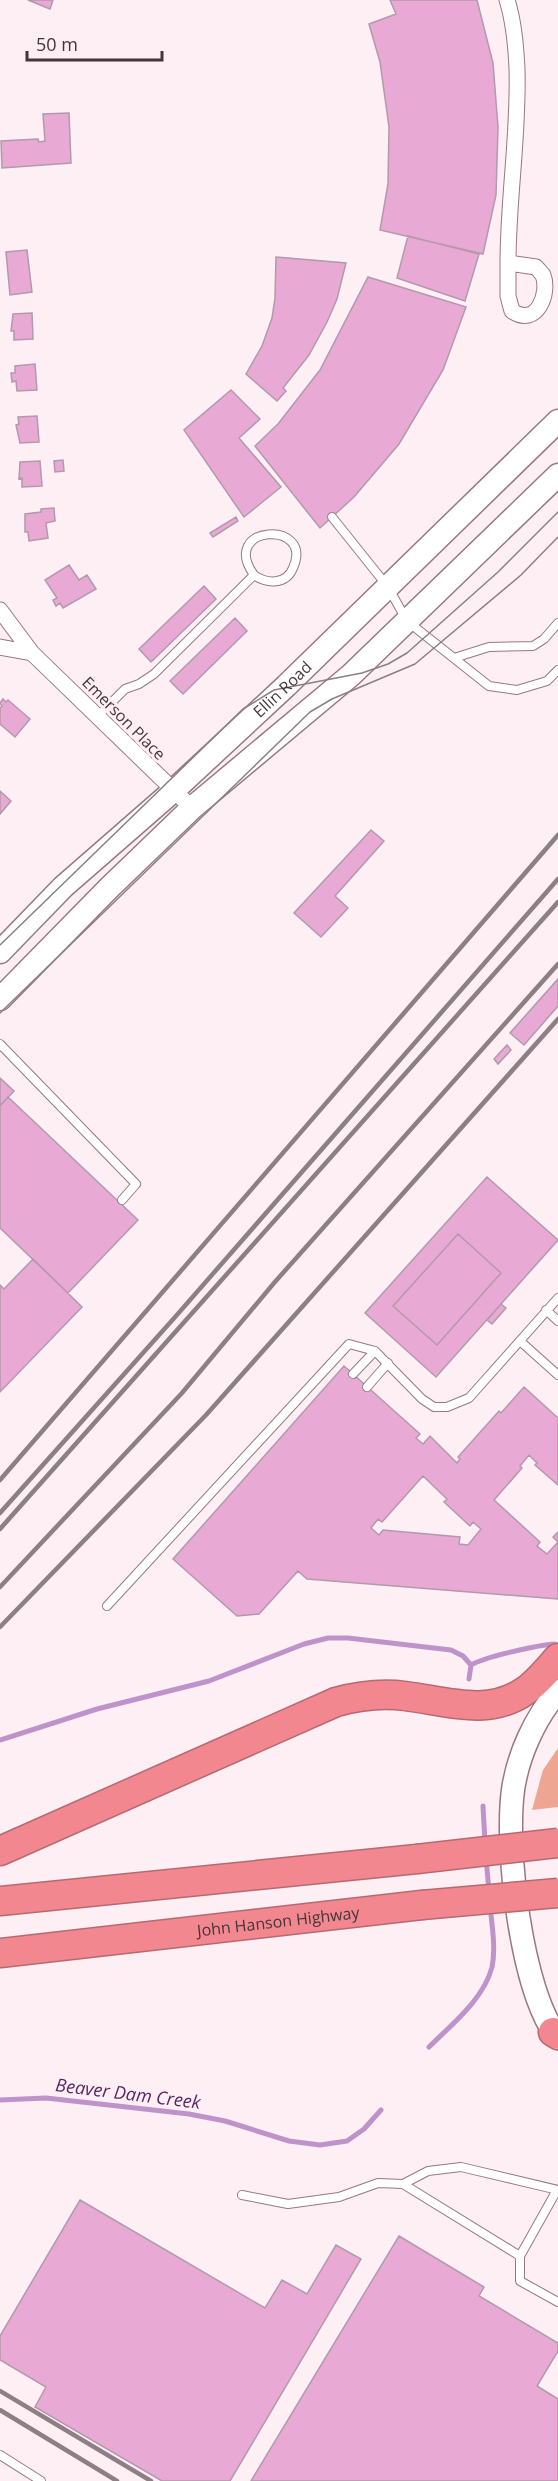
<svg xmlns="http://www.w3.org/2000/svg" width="558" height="2481" font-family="'Open Sans',sans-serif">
<rect width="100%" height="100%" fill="#fdeff3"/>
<path fill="#eea592" d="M558,1748V1807L532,1810L543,1770Z"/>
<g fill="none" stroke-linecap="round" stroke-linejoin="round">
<path stroke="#bf93ca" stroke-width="5" d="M469,1679L471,1665C484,1657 538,1645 555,1644
M0,1740L97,1709L209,1681L304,1644L328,1638H348L451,1650L463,1656L471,1665
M483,1806L485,1843
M486,1858L489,1891
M429,2047C451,2025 484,1999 492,1967C496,1948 492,1926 490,1906
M0,2100L46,2098L189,2114L225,2121L289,2141L320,2145L347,2141L364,2129L381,2110"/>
</g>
<path fill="#e8aad5" stroke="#b498ab" stroke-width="1.5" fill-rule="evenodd" d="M28,0H53L50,9Z
M390,0H477L493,63L498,127L496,195L483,254L380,230L388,184L389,127L380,62L369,24L396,14Z
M69,113L71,163L2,168L1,141L38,139L39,142L45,141L43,114Z
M408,236L479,254L465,301L397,278Z
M27,250L32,292L10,295L6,252Z
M276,257L346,263L337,299L327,322L309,355L283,388L286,391L277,401L246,374L262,346L272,318L275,298Z
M368,277L466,307L443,370L399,444L354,497L320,528L255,446L278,424L320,370Z
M32,313L33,339L14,340V331H11L13,314Z
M35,364L37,390L17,391L16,381L12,382L11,373H15V366Z
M231,390L260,419L239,438L281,487L244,517L184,430Z
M37,416L39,442L20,443L16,425L19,424L18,417Z
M63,460L64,471L55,472L54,461Z
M40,461L42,486L22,487V478L19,479L20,462Z
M54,508L55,521L46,523L48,538L29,541L28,532H25V514L41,512V509Z
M236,517L238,521L213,537L210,533Z
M69,565L79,580L87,575L96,589L63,608L60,603L56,606L53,600L57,598L45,580Z
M204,586L216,599L151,662L139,649Z
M235,618L247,631L183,694L170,681Z
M3,699L6,702L8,700L30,719L15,737L0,724V708L2,706L0,703Z
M0,791L11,801L0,814Z
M371,830L384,841L335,896L348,908L321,937L294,913Z
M558,979V1006L524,1045L510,1033Z
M507,1045L511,1050L498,1064L494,1059Z
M0,1078L14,1091L0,1106Z
M8,1097L138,1220L68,1293L0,1228V1106Z
M487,1177L558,1240L436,1377L365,1313ZM458,1234L501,1273L437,1345L393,1306Z
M458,1234L501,1273L437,1345L393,1306Z
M33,1259L82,1307L0,1392V1285L4,1289Z
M501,1304L506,1308L492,1324L487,1320Z
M344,1366L420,1434L416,1438L423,1444L430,1436L457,1463L460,1459L458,1457L499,1411L501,1413L524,1387L558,1418V1485L535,1465L537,1463L529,1455L520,1466L522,1468L494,1500L540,1542L537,1546L547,1554L558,1542L553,1537L558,1532V1599L307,1579L298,1571L259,1614L237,1616L173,1559ZM423,1476L447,1499L444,1502L470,1526L473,1522L481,1529L468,1545L459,1544L460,1537L383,1530L379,1535L371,1528L378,1519L382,1522Z
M80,2200L265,2308L282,2280L307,2294L336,2245L361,2259L230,2481H162L35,2407L46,2387L0,2360V2336Z
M399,2236L484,2287L479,2296L558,2343V2351L537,2386L558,2399V2481H251Z"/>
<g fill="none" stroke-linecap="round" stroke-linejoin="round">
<defs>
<path id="lane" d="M332,517L388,587L407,621L489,686L517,690L547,681L558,670
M454,658L489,647L533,646L544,639L558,623
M98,716L125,689L139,684L154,674L254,575C218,525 315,519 293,568C286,585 267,584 254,575
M0,1044L136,1184L122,1200
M546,1310L558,1321
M520,1341L558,1375
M353,1374L375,1351
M367,1387L388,1363
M107,1606L349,1344L375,1351L422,1399L434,1407H447L469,1398L558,1298
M403,2184L520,2256
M557,2190L520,2256V2281L558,2302
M242,2195L288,2204L339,2197L378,2183L403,2184L428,2171L461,2167L558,2190
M0,2455L41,2481"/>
<path id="street" d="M507,0C514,22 516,46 517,69C519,134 508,198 508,263
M508,263L536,267C537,268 542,274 543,275C550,293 537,328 512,311L508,296Z
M0,610L32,653L192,808
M0,647L32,653"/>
<g id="secondary">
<path id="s1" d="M0,952L63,887L173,791L286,686L558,421"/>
<path d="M0,999L109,888L192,808L351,675L558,475"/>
<path d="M558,1691C535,1718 518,1755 513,1790C505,1849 521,1991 558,2038"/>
</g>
<g id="highway">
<path d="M0,1851L336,1702C358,1696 382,1693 405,1696C446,1701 488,1717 525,1691C537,1683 548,1669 558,1658"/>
<path d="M0,1901L417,1859"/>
<path id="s2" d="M0,1953L422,1905"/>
<path d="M553,2032L558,2035"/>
</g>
</defs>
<use href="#lane" stroke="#987882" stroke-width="10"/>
<use href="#street" stroke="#987882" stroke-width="17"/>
<use href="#secondary" stroke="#987882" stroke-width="25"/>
<use href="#highway" stroke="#b56a71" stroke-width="31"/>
<use href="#lane" stroke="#fff" stroke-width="8"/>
<use href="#street" stroke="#fff" stroke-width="15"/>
<use href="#secondary" stroke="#fff" stroke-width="22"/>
<use href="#highway" stroke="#f3878f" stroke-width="28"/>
<path stroke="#8d7f83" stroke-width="1.5" d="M0,945L243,709L274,690L362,673L388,664L407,653L498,572L558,512
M0,1013L310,712L332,699L415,664L521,575L558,537"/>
<path stroke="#8d7f83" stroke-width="4.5" d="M0,1480L558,835
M0,1513L176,1316L558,879
M0,1529L558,902
M0,1587L182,1393L274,1283L558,964
M0,1627L206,1415L558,1019
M0,2391L151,2481
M0,2410L117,2481"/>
<defs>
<path id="highway-bridge" d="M417,1859L558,1843
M422,1905L558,1893"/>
</defs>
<use href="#highway-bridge" stroke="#b56a71" stroke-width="31" stroke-linecap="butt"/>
<use href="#highway-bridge" stroke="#f3878f" stroke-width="28"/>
</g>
<g text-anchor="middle" stroke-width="6" stroke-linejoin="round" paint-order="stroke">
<g font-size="16" fill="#433539" stroke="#fdeff3">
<text dy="6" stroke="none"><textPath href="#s1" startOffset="386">Ellin Road</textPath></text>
<text transform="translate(124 718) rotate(45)" y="6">Emerson Place</text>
<text dy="6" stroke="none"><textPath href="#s2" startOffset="280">John Hanson Highway</textPath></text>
</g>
<g font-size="18" font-style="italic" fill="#5b2567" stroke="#fdeff3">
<text transform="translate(128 2094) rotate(7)" y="6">Beaver Dam Creek</text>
</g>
</g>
<path d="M27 51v9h135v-9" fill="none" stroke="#433539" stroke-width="3"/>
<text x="36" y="51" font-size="18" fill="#433539" stroke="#fdeff3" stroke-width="4.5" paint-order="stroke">50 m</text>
</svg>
